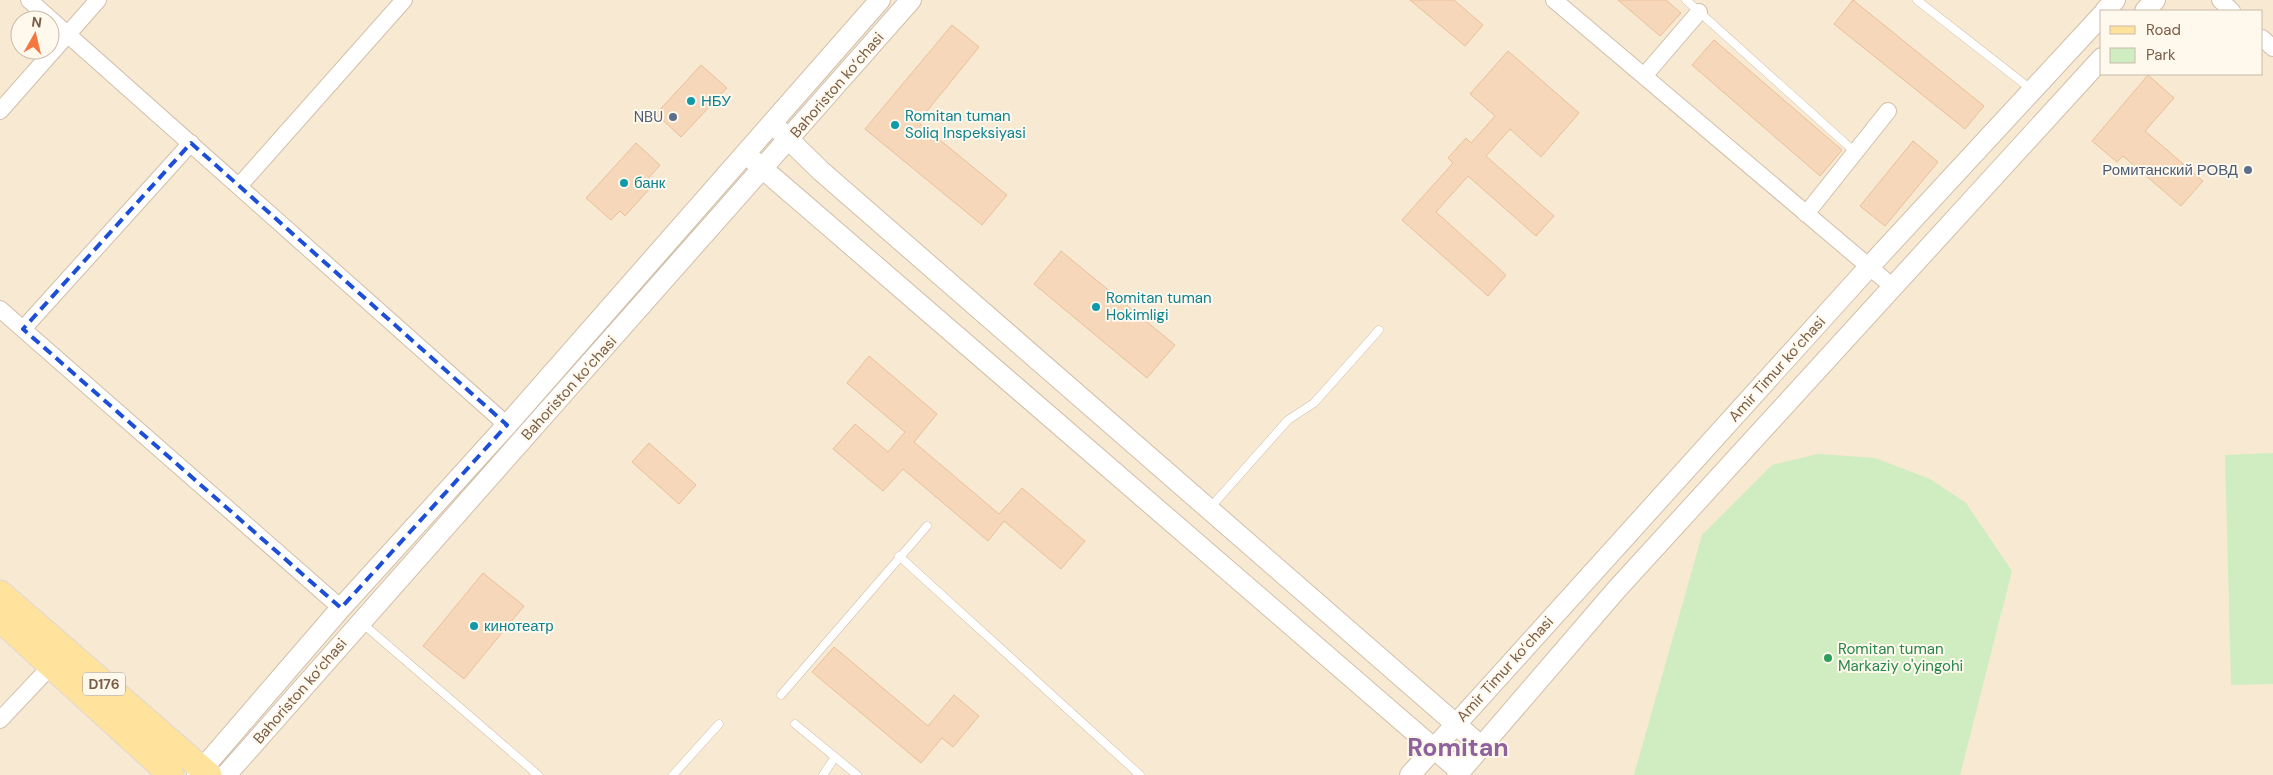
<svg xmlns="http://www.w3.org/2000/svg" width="2273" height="775" font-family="'DM Sans',sans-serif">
<rect width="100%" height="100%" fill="#fef6e4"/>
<path fill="#f7e9d2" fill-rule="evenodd" d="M0,0H2273V775H0ZM2102,11H2262V74H2102ZM20,20H50V50H20Z"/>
<path fill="#cfedc1" d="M2273,453V684L2231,685L2225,455Z
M1818,454L1875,458L1930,479L1966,503L2012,571L1960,775H1634L1702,535L1772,465Z"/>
<path fill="#f6d7ba" stroke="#eabf98" d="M1410,0H1454L1483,25L1465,46Z
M1618,0H1666L1681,13L1660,36Z
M1853,0L1984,106L1965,129L1834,24Z
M952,25L979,47L918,122L1007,195L982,225L865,129Z
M1714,40L1842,150L1820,176L1692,65Z
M1508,51L1579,113L1541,157L1510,129L1486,156L1554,216L1536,236L1468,176L1436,212L1506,275L1488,296L1402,220L1453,163L1448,158L1466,138L1471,143L1495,116L1470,94Z
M701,65L727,88L681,137L656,114Z
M2148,75L2174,98L2145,131L2203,181L2181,206L2123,156L2117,162L2092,141Z
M1913,141L1938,162L1885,226L1860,206Z
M636,143L660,165L646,181L652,186L625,216L620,211L611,220L586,198Z
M1061,251L1175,345L1147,378L1034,284Z
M869,356L937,414L914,442L999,514L1022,488L1085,541L1061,569L1004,521L988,541L903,469L883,491L833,449L855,424L888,452L905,432L847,383Z
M649,443L696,485L679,504L632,462Z
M483,573L524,606L464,679L423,646Z
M834,647L928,726L954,695L979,716L953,747L942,738L921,763L812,672Z"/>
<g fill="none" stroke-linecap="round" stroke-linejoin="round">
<defs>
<path id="service" d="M1686,0L1855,152
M1917,0L2032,90
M1210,508L1288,420L1314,403L1379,330
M899,556L1140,775
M362,623L538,775
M781,695L927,526
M795,724L857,775
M673,775L719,724
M823,775L835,757"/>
<path id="minor" d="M29,0L507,425
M1554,0L1893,287
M2220,0L2232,11
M2262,38L2273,48
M1644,76L1699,12
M0,111L98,0
M239,186L404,0
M1806,214L1888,111
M0,309L341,608
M23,329L191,143
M0,720L51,666"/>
<path id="tertiary" d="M2105,11L2115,0
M2145,11L2155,0
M779,130L821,171L1482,747
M754,161L1460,771
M197,775L341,608L507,425L880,0
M226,775L911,0
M1410,775L1869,267L2102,15
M1457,775L1617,589L2102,58"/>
<path id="primary" d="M0,593L209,775
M0,619L171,775"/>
</defs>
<use href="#service" stroke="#d1bfa9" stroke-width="9"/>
<use href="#minor" stroke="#d1bfa9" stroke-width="18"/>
<use href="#tertiary" stroke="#d1bfa9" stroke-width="22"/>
<use href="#primary" stroke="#dfd8d3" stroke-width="27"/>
<use href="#service" stroke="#fff" stroke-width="8"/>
<use href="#minor" stroke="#fff" stroke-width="16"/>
<use href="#tertiary" stroke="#fff" stroke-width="20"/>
<use href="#primary" stroke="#ffe29b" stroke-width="25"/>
</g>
<path fill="none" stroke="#1d4ed8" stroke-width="4" stroke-dasharray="10 6" stroke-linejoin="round" d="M191,143L507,425L341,608L23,329Z"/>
<g fill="#0f9aa8" stroke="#fff9ed" stroke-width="2">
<circle cx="691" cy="101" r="5"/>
<circle cx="895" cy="125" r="5"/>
<circle cx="624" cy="183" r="5"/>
<circle cx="1096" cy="307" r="5"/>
<circle cx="474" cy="626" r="5"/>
</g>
<g fill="#5c6f8a" stroke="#fff9ed" stroke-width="2">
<circle cx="673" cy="117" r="5"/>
<circle cx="2248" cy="170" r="5"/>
</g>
<circle fill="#2e9e5b" stroke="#fff9ed" stroke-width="2" cx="1828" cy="658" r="5"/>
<g text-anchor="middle" stroke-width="4" stroke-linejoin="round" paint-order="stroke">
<rect fill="#fff9ed" stroke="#a28c79" stroke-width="1" x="83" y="672.5" width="42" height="23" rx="4"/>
<g font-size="14" font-weight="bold" fill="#7a5d47">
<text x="104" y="689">D176</text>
</g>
<g font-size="15" fill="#7a5d47" stroke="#fff9ed">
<text transform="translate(837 85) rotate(-49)" y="5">Bahoriston ko‘chasi</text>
<text transform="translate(1777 369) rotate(-48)" y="5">Amir Timur ko‘chasi</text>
<text transform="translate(569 388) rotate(-48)" y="5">Bahoriston ko‘chasi</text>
<text transform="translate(1505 669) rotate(-48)" y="5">Amir Timur ko‘chasi</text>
<text transform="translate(300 691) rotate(-49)" y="5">Bahoriston ko‘chasi</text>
</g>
<g font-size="15" fill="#0d838f" stroke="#fff9ed" text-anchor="start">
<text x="701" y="106">НБУ</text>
<text x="905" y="121">Romitan tuman<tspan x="905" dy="17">Soliq Inspeksiyasi</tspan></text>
<text x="634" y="188">банк</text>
<text x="1106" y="303">Romitan tuman<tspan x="1106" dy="17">Hokimligi</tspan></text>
<text x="484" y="631">кинотеатр</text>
</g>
<g font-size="15" fill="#4e5e75" stroke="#fff9ed" text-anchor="end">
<text x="663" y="122">NBU</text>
<text x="2238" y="175">Ромитанский РОВД</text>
</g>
<g font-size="15" fill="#27864d" stroke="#fff9ed" text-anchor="start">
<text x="1838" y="654">Romitan tuman<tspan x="1838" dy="17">Markaziy o'yingohi</tspan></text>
</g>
<g font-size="25" font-weight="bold" fill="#8f629e" stroke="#fff9ed">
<text x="1458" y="756">Romitan</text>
</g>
</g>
<rect x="2100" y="10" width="162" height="65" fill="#fff9ed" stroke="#cabbab"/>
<rect x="2110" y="26" width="25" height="8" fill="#ffe29b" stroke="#cabbab"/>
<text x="2146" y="35" font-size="15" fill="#7a5d47">Road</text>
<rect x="2110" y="48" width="25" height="15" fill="#cfedc1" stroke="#cabbab"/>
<text x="2146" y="60" font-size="15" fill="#7a5d47">Park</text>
<g transform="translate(35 35) rotate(8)"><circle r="24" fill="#fff9ed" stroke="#cabbab"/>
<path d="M0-4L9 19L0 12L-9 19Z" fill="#f3773f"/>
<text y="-8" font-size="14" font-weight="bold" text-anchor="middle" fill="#7a5d47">N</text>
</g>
</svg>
